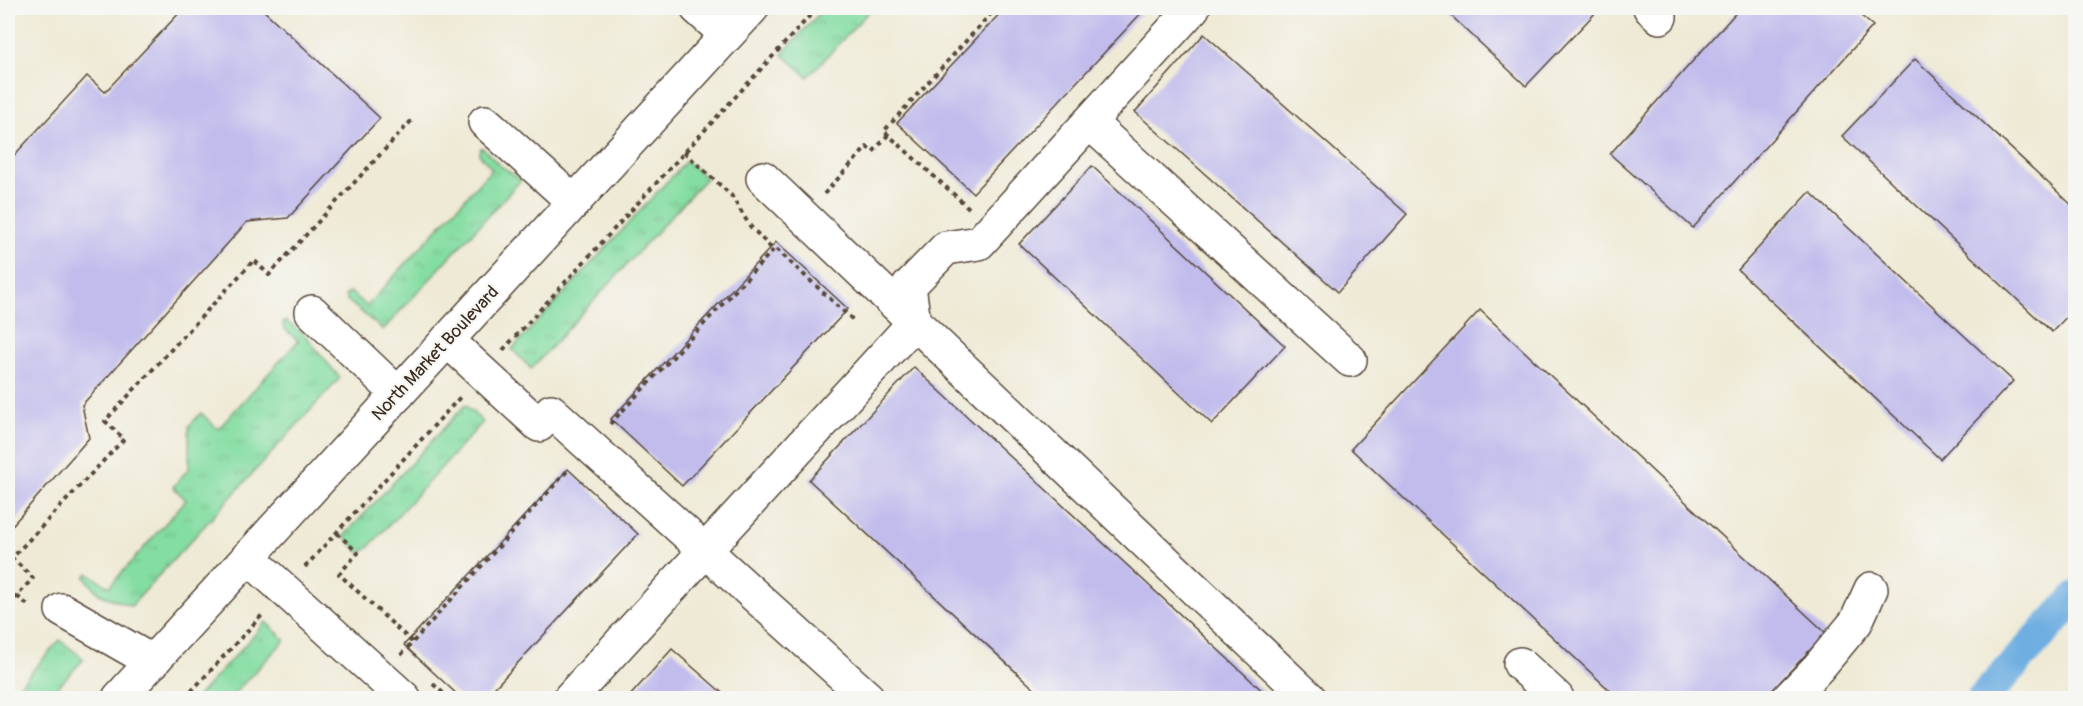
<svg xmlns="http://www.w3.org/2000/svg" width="2083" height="706" font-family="Pangolin,sans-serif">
<defs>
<pattern id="grass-tufts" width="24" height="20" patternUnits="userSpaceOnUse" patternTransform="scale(1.5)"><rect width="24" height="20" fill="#84dda2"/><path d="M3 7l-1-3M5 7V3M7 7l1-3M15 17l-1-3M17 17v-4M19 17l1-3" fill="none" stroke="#73be8b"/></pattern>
</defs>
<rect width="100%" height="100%" fill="#f6f6f2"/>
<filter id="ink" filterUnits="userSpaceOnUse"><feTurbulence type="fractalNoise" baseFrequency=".0167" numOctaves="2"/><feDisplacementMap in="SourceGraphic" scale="12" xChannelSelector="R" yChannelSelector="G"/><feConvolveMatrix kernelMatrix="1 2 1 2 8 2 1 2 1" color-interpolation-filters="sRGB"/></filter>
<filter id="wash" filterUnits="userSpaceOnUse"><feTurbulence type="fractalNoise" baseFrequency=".008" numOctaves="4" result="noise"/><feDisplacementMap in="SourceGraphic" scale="24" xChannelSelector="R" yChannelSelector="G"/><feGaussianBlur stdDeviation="1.35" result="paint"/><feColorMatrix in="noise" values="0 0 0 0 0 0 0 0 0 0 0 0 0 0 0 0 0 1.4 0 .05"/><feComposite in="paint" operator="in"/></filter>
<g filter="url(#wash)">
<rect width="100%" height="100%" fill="#efead6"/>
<path fill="url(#grass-tufts)" stroke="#608460" stroke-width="1.5" d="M824,8H872L808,77L782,54Z
M480,148H483L498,164L521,180L383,330L347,300L345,296L350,292L367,306L492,169L479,154Z
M686,161L706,178L531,369L512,349Z
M286,321L305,335L340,378L131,606L99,594L85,577L88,573L109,587L186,500L173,487L189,468V426L201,413L218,429L298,341L283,327V322Z
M465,405L483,422L367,549L361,553L344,536Z
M266,622L285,640L230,698H196Z
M60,640L84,659L47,698H8Z"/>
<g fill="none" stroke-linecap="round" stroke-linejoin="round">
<path stroke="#6eaee1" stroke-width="32" d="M1983,698L2076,597"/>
</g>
<g id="blocks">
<path fill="#c1bcec" d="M184,8H261L380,118L288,218L247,222L82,405L89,438L8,530V162L87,76L105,92Z
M1005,8H1146L973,193L897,123Z
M1443,8H1600L1526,86Z
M1740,8H1852L1873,26L1693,228L1610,154Z
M1204,34L1407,214L1338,292L1135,112Z
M1915,59L2076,209V307L2052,332L1842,136Z
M1092,166L1285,346L1212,424L1019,244Z
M1810,192L2013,381L1940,459L1738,270Z
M776,242L848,309L682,486L611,419Z
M1480,310L1826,633L1765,698H1618L1351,449Z
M914,367L1270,698H1044L809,480Z
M568,469L638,534L485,698H461L404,645Z
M672,649L728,698H628Z"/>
</g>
</g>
<g filter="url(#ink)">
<use href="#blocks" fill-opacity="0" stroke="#56473a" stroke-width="1.5"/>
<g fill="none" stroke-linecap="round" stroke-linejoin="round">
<defs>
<path id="minor" d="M697,8L727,35
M1650,8L1660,17
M485,122L574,202
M1089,122L1350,360
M763,178L1309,698
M312,312L398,394
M447,340L539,425
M551,411L868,698
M248,557L404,698
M62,610L153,662
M1520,664L1557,698
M570,698L914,323L909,286L946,248L979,243L1193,8
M1789,698L1818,668L1856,622L1871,589"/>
<path id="major" d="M119,698L752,8"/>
</defs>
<use href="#minor" stroke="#56473a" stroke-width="36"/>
<use href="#major" stroke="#56473a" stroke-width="36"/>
<path stroke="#56473a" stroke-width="4" stroke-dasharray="4.5 4.5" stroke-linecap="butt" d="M684,152L731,195L750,226L773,250
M824,194L867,147L873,152L888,135
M969,208L884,131L996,8
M503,350L817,8
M610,424L775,248L853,320
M337,533L358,553L339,574L412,642
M305,567L462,395
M17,596L30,607
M8,606L33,578L12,558L124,439L105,421L254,260L269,275L413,119
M401,655L568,470
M433,684L449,698
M185,698L264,613"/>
<use href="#minor" stroke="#fff" stroke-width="33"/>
<use href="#major" stroke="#fff" stroke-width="33"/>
</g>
</g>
<g text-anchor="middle" stroke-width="4.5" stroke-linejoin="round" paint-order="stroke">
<g font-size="18" fill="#3b2a1e" stroke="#f6f6f2">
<text transform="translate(435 353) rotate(-47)" y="6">North Market Boulevard</text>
</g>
</g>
<rect width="2083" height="706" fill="none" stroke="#f6f6f2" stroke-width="30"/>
</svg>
